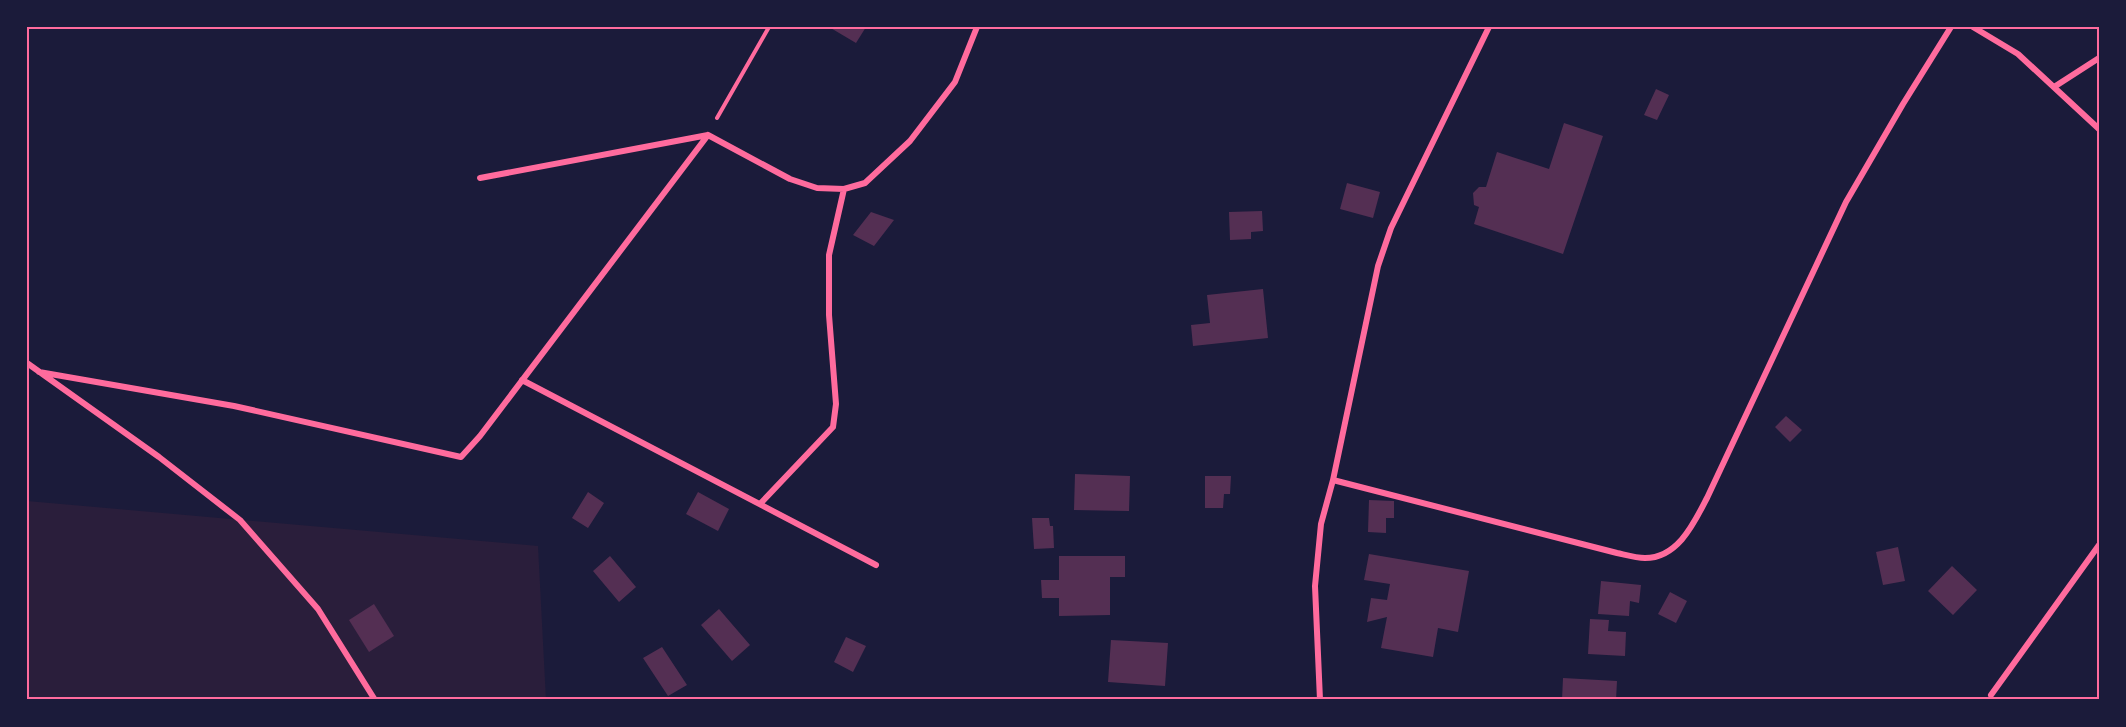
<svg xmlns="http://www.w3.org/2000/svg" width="2126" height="727" font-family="Georgia,serif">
<rect width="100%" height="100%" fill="#1b1b3a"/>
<path fill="#2a1e3b" d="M27,501L538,546L546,700H27Z"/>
<path fill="#542f53" d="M829,27H866L856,43Z
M1656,89L1669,95L1657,120L1644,115Z
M1564,123L1603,136L1563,254L1474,224L1479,207L1474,205L1473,193L1479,187H1486L1497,152L1549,169Z
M1347,183L1380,192L1373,218L1340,209Z
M1262,211L1263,231L1251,232V239L1230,240L1229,212Z
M871,212L894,220L874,246L853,235Z
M1263,289L1268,338L1193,346L1191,325L1210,323L1207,295Z
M1786,416L1802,430L1790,442L1775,427Z
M1075,474L1130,476L1129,511L1074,510Z
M1205,476H1231L1230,494H1224L1223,508H1205Z
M588,492L604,503L588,528L572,518Z
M698,492L729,509L718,531L686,514Z
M1369,500L1394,501V518H1386V533L1368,532Z
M1032,518H1049L1050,526H1053L1054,548L1034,549Z
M1898,547L1905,581L1883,585L1876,552Z
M1369,554L1469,571L1458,632L1438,628L1433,657L1381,648L1387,617L1367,622L1371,598L1387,600L1390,584L1364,580Z
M610,556L636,587L619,602L593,571Z
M1059,556H1125V577H1110V615L1059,616V598H1042L1041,580H1059Z
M1952,566L1977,590L1953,615L1928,591Z
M1601,581L1641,585L1639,603L1630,601L1629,616L1598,614Z
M1670,592L1687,601L1676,623L1658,614Z
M374,604L394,636L369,652L349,620Z
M719,609L750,645L732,661L701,625Z
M1590,619L1609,620L1608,631L1626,632L1625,656L1588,654Z
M846,637L866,646L853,672L834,662Z
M1111,640L1168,643L1165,686L1108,682Z
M662,647L687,685L668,696L643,658Z
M1563,678L1617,681L1616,700H1562Z"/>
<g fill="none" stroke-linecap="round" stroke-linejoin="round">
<path stroke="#ff6b9d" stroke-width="4" d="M717,118L769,27"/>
<path stroke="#ff6b9d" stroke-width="6" d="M1973,27L2018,54L2099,129
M2054,87L2099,58
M480,178L708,135L790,179L817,188L844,189L865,183L910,141L955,82L977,27
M27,363L159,457L240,520L318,609L375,700
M39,372L234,406L461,457L480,436L708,135
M522,380L876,565
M1333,480L1617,553C1626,555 1636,558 1645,558C1678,558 1694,523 1707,498L1846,202L1903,104L1951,27
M760,504L833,427L836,404L829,315V255L844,189
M1991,695L2099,545
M1320,700L1315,586L1321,524L1333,480L1378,266L1391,228L1489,27"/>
</g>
<rect width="2126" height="727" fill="none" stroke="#1b1b3a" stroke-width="57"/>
<rect x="28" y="28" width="2070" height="670" fill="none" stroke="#ff6b9d" stroke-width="2"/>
</svg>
